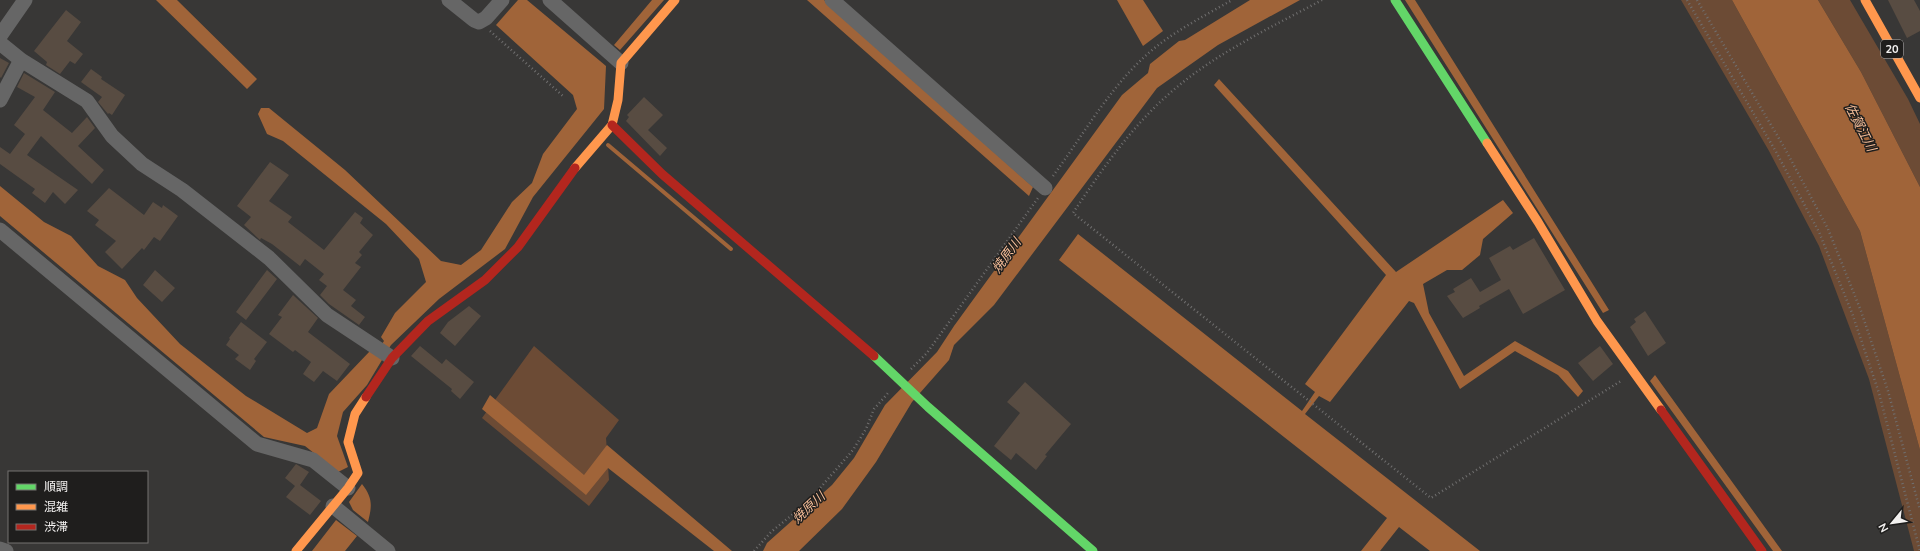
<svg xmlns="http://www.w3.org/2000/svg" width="1920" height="551" font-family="'Nunito Sans','Noto Sans JP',sans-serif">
<rect width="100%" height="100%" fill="#383736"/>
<path fill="#6c4b35" d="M1681,0H1732L1860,231L1920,450V551H1914L1869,379L1819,246L1769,151Z
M1818,0H1850L1908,99L1920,124V187L1861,72Z
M534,346L619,420L606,438L609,480L589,506L482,418Z"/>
<path fill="#a06439" d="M156,0H177L257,79L247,89Z
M518,0H527L606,66L604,109L533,197L505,249L439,299L391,345L367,385L343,412L337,436L348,467L338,472L305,446L264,437L0,216V186L44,222L71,236L98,266L125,280L137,298L180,344L246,396L307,433L317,428L329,394L370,351L375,354L384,341L381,337L395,313L426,282L419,259L386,224L283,141L267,134L258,114L261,108H269L345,170L441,261L461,265L481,250L512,202L532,183L543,154L577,109L573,95L496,25Z
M652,0H664L620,50L614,45Z
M807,0H824L1033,187L1029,196Z
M1117,0H1143L1163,31L1143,46Z
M1250,0H1300L1218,45L1157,88L994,305L954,345L949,360L912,402L876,462L842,509L799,551H763L767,543L832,485L854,458L885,405L937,352L954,326L1122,95L1148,73L1150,64L1179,41L1185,40Z
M1405,0H1415L1609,310L1603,313Z
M1732,0H1818L1861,72L1920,187V450L1860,231Z
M1219,79L1396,272L1503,200L1513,213L1483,239L1480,255L1462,270H1447L1423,284L1429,313L1464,376L1515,341L1568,371L1583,391L1578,397L1558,375L1515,351L1460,389L1414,303L1409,301L1330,402L1319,396L1305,414L1480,551H1430L1399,527L1380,551H1361L1387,518L1059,260L1078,234L1302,411L1315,392L1305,384L1386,275L1214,85Z
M1655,375L1782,551H1773L1650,381Z
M490,395L584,475L607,445L732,551H714L608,468L586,495L482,409Z
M362,484C373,498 372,506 368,522L353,510L349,502Z
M336,520L357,536L345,551H312Z"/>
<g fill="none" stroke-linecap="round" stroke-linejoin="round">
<path stroke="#a06439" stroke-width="4" d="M608,145L731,249"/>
</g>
<path fill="#584c42" d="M1888,0H1914L1920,11V31L1907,38Z
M66,10L81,22L67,41L83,54L75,64L70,61L60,74L46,65L47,62L34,51Z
M0,58L9,63L1,78L0,77Z
M91,69L102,77L101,79L125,95L112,115L109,113L108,114L98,102L102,97L81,82Z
M24,73L55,92L43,110L72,133L87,117L95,128L78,146L104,170L92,184L41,136L27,155L78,190L65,204L53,192L45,203L32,193L35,189L0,164V147L10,154L25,134L14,125L35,97L17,87Z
M644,97L663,115L648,130L667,148L660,156L626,121L629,117L627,115Z
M270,162L289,175L269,201L292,217L288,222L324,250L355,212L363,218L360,223L373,235L359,252L362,255L355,263L361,267L343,290L356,300L351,306L365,317L359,325L329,304L320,295L327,286L319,280L324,274L305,259L300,266L272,244L261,238L260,240L244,225L251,217L237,206Z
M109,188L144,215L153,202L162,208L163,205L178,216L160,241L154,237L144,250L142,248L122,269L105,252L116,241L95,225L99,220L87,211Z
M1534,238L1565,290L1523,314L1509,289L1479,306L1480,308L1463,318L1447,296L1455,292L1453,289L1471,278L1480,292L1501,280L1489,258L1510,246L1513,250Z
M155,270L175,288L162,302L143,285Z
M267,270L277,279L246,320L236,312Z
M293,295L318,318L308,332L350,364L337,381L323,371L314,382L303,374L311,362L295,350L293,352L269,334L282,317L278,315Z
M469,306L481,316L455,346L440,333L448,322Z
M1645,311L1666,343L1648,356L1630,327L1636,322L1634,319Z
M241,322L267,342L254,359L256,361L250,370L235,359L239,355L226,345L230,339L229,338Z
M420,346L442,364L446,359L474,382L460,399L451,391L452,389L411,356Z
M1600,346L1613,364L1593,381L1578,363Z
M1025,382L1071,424L1045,455L1047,456L1036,470L1016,453L1011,460L994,446L1020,413L1007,402Z
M296,464L309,472L300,485L321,501L310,515L286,497L295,486L285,478Z"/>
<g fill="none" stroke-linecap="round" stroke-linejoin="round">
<path stroke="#706f6f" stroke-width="2.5" stroke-dasharray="1 3" stroke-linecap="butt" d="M1322,0C1270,28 1214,54 1170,93C1131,127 1101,171 1073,213L1431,498L1621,381
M1687,0L1775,150L1819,232L1852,313L1879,393L1920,551
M1697,0L1784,147L1828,229L1861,311L1888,391L1920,510
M490,31L563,96
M1053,176C1081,138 1106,94 1140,61C1166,35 1201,18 1232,0
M911,369L927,353L1038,198
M754,551L771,532L808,502L853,450L866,429L874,409L888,393"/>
<path stroke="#666" stroke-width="15" d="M449,0L474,20L479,22L486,18L502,0
M550,0L621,63
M832,0L1045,188
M0,36L25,0
M0,43L21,60L87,101L112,136L142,164L182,190L269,258L327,315L392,358
M0,100L21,60
M0,230L257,444L313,460L348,488
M333,506L388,551
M0,549L6,551"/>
<path stroke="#63d668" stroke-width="9" d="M1395,0L1487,143
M874,356L928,407L1093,551"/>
<path stroke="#ff974d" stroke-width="9" d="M1865,0L1920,98
M1487,143L1538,222L1597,321L1661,410
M575,168L612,125L618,100L621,63L675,0
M296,551L348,488L358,473L348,442L355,414L366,397"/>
<path stroke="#b3261e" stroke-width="9" d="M612,125L662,174L874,356
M366,397L392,358L428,321L485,280L518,247L575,168
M1661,410L1762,551"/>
</g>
<g text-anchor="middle" stroke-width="3" stroke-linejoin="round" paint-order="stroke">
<rect fill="#1f1e1d" stroke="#b3b2b1" stroke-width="1" x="1881" y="40" width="22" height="18" rx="3"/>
<g font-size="11" font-weight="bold" fill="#f3f1f0">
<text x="1892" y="53">20</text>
</g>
<g font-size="13" font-style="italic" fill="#f6be99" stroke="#1f1e1d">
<text transform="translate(1861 127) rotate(63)" y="5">佐賀江川</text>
<text transform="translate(1006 255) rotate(-54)" y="5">焼原川</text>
<text transform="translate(808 507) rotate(-43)" y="5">焼原川</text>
</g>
</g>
<rect x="8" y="471" width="140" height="72" fill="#1f1e1d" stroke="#747271"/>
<rect x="16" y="484" width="20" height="6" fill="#63d668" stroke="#747271"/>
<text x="44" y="491" font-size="12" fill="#f3f1f0">順調</text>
<rect x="16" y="504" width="20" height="6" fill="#ff974d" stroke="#747271"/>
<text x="44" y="511" font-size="12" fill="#f3f1f0">混雑</text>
<rect x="16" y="524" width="20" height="6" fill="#b3261e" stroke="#747271"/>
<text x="44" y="531" font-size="12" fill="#f3f1f0">渋滞</text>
<g transform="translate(1892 523) rotate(241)" stroke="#1f1e1d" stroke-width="3" paint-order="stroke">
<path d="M0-3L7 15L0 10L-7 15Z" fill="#f3f1f0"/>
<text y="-6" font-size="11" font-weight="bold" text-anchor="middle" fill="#f3f1f0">N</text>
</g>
</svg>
